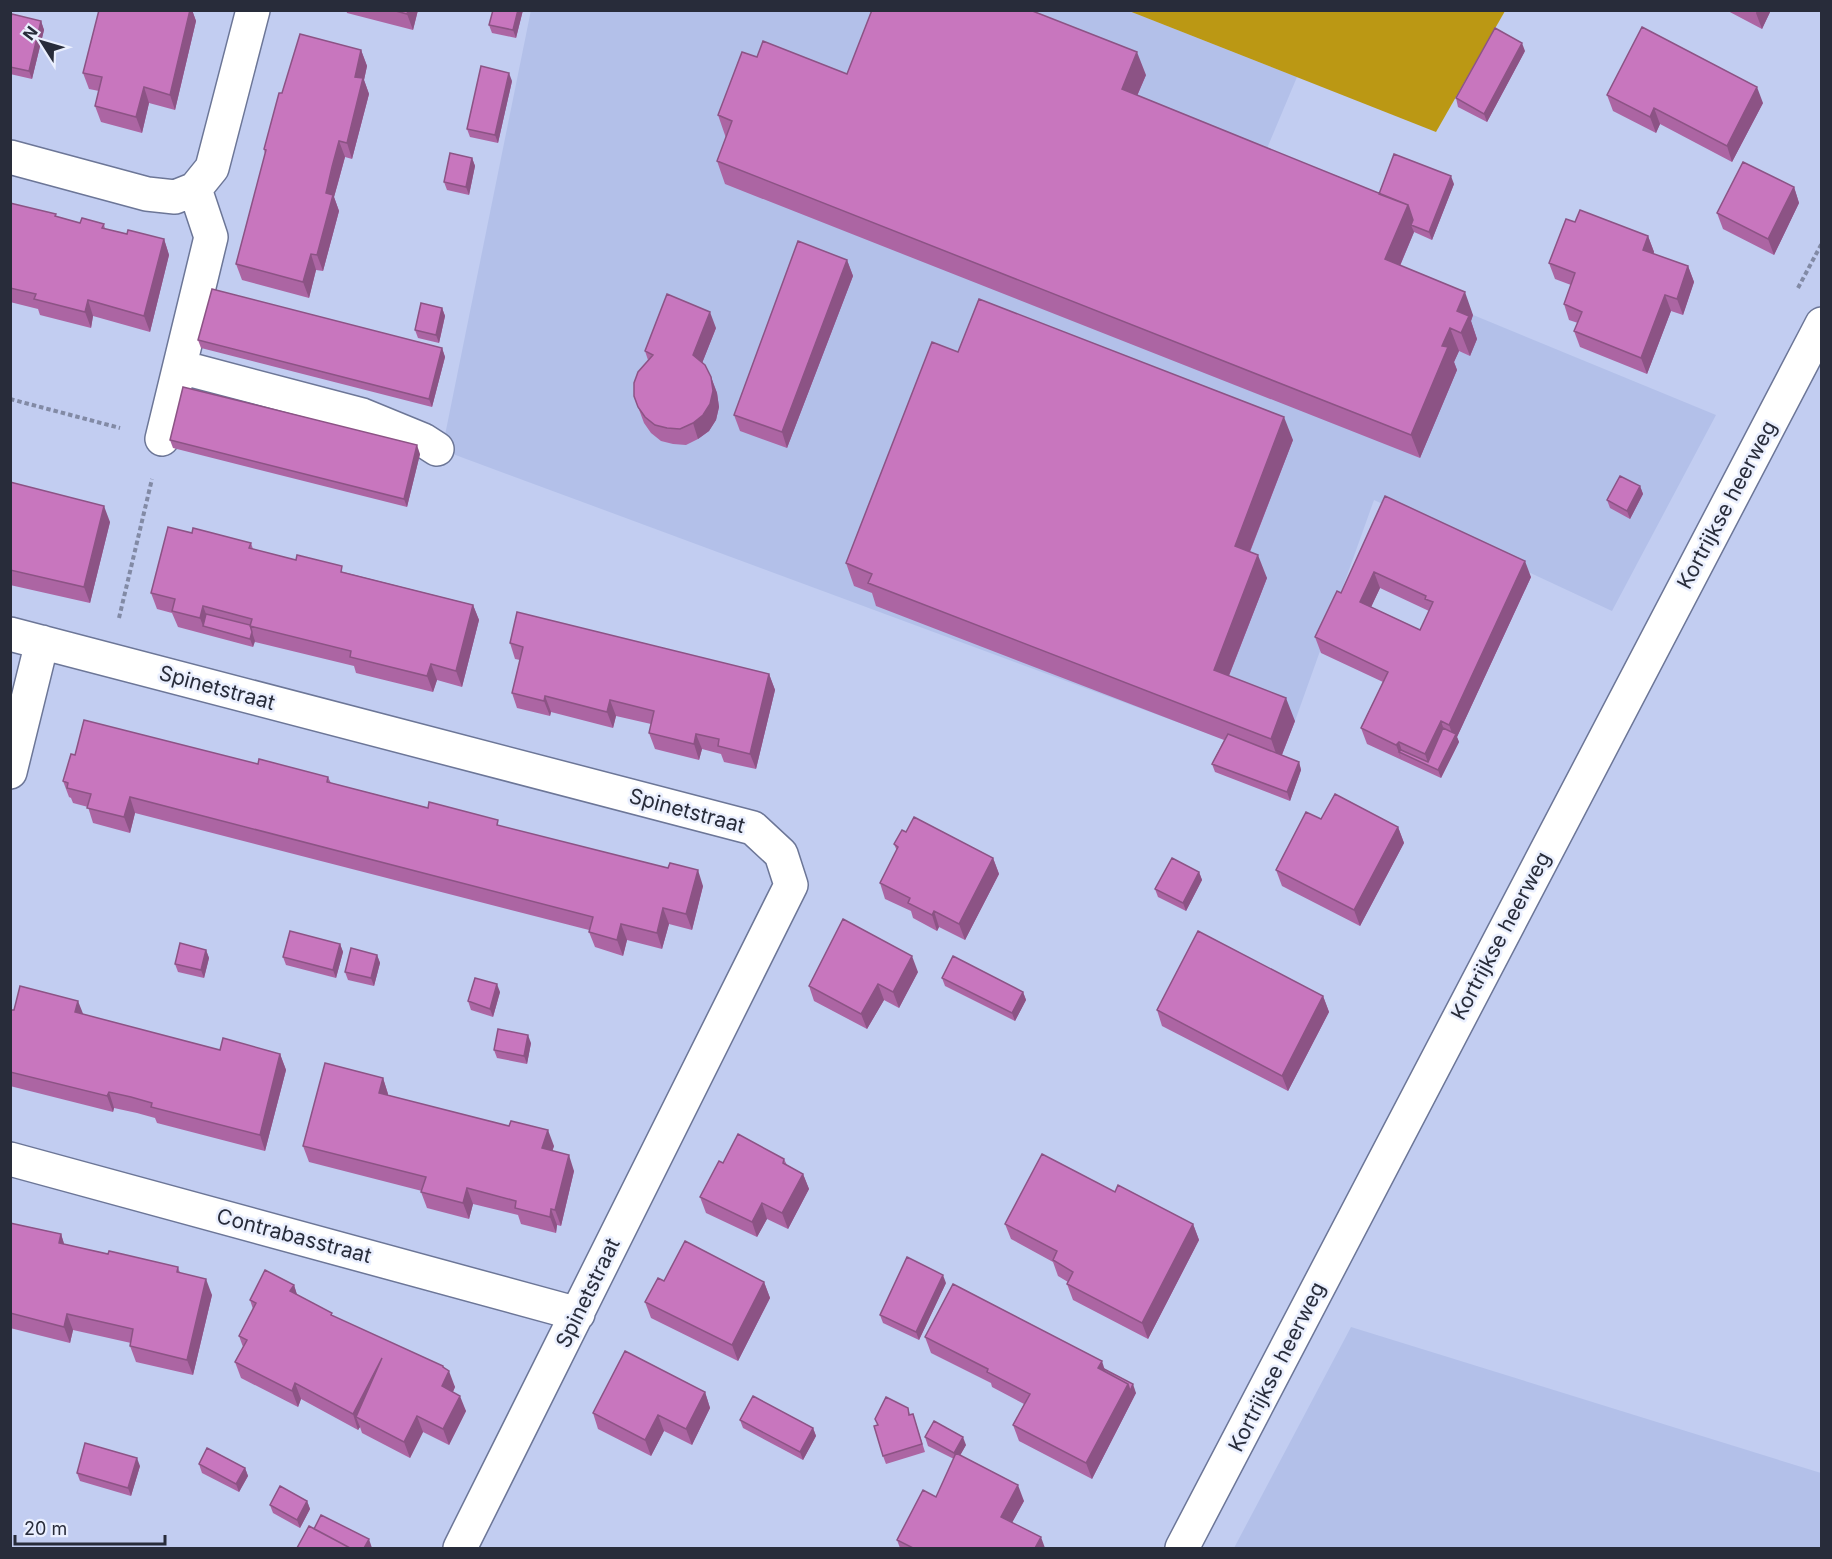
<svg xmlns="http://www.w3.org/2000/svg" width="1832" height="1559" font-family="Inter,sans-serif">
<rect width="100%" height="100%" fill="#c2cdf1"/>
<path fill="#b3c0e9" d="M531,10L1129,11L1297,77L1260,165L1416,228L1393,282L1716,415L1612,611L1374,500L1295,721L1231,742L442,450Z
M1351,1327L1821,1473V1548H1234Z"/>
<path fill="#bb9814" d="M1129,11H1505L1436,132Z"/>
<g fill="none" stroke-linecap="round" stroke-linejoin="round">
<defs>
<path id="minor" d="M10,157L147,194L175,197L195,189L212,168L253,10
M180,367L362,415L423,440L437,449
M162,439L211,237L195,189
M10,634L753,828L781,854L791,885L460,1548
M10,772L42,642
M10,1159L578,1314
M1182,1548L1822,324"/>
</defs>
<use href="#minor" stroke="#6c7697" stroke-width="36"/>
<path stroke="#828aa5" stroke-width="4" stroke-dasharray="4.5 3" stroke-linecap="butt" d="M1798,288L1822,243
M10,399L120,428
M119,618L152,479"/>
<use href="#minor" stroke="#fff" stroke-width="33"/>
</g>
<path fill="#ac65a3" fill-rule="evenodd" d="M99,10H192L196,21L175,110L149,103L142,133L101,122L95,106L99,91L89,89L83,73Z
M346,10H418L413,30L347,13Z
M493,10H523L516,38L492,33L489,25Z
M1726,10H1771L1762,29Z
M10,19L41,21L44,30L32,79L10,74Z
M361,50L367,66L364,80L369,94L352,159L345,157L338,183L334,197L339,211L323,271L316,270L309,298L242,280L236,264L265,154L264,149L282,93Z
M1525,51L1487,122L1458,107L1456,98Z
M757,57L847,74L1146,75L1137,96L1379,194L1454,184L1432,240L1414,232L1400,266L1473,315L1471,321L1477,339L1470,356L1459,351L1454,362L1457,370L1420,458L725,184L717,161L726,138L718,115Z
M512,81L498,143L470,137L467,129Z
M1607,95L1763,103L1732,162L1660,124L1656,133L1613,111Z
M472,158L475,166L469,195L447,190L444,182Z
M1794,187L1799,203L1774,255L1723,229L1717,213Z
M10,203L80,223L104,224L105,229L127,234L164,239L169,255L150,332L93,316L91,328L40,315L38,309L10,302Z
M1575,222L1648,236L1654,252L1653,254L1688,266L1694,282L1683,315L1671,311L1647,374L1580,347L1574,331L1578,323L1569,320L1564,304L1571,285L1555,279L1549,263Z
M847,260L853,276L787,448L740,431L734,415Z
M442,308L445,316L439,343L418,338L415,330Z
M716,328L702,363L711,377L717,393L719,407L716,420L709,431L698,439L686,445L673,444L661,441L651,433L644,423L634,396L648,360L645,351Z
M198,340L442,348L445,357L432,407L201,348Z
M958,352L1293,440L1250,552L1267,578L1229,676L1295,721L1282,755L1299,762L1301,770L1290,801L1215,772L1212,764L1224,740L876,606L872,593L854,586L846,563Z
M170,440L420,454L407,507L173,448Z
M10,482L110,522L90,603L10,585Z
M1640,486L1643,494L1630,519L1610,508L1607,500Z
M1385,496L1531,577L1457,737L1459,742L1441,778L1367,744L1361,728L1383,682L1321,653L1315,637L1341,593ZM1380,588L1429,611L1420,630L1371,607Z
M192,533L251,543L253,549L473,605L479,620L462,687L437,680L433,692L356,673L354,666L255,642V641L253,647L178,627L172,613L157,609L151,593Z
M510,643L769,674L775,690L756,769L724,762L721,754L702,749L699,760L655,749L649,733L651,724L616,716L613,728L551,712L550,716L517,708L512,693L520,660L515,659Z
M75,755L258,764L328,777L331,783L500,826L703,886L692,930L669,924L662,949L627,940L623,956L595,947L589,932V930L135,813L130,833L93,823L88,807L73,803L71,798L69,797L63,781Z
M1321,819L1398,827L1404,843L1360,926L1282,886L1276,870Z
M906,832L993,858L999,874L965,940L939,927L937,931L913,918L911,911L885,899L880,883L897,851L894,844Z
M1199,872L1202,880L1186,911L1158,897L1155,889Z
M340,944L343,952L336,978L286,965L283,957Z
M206,950L209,958L204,978L178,972L175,964Z
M377,955L380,963L374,986L348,980L345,972Z
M918,972L899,1008L884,1000L867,1029L814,1001L809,986Z
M942,978L1023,992L1026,1000L1015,1021L945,986Z
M500,992L493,1017L471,1010L468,1001Z
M1323,996L1329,1012L1288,1091L1162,1026L1157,1010Z
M10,1010L84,1015L220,1050L280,1054L286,1070L265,1151L157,1123L155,1118L137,1113L114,1108L113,1112L10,1086Z
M531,1043L527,1064L497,1058L494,1050Z
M383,1078L388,1094V1095L554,1146L552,1151L574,1171L561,1226L557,1225L556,1233L521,1224L518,1215L473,1204L469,1219L427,1208L421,1192L422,1191L309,1162L303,1146Z
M784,1159L787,1165L803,1174L809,1189L788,1229L767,1219L757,1237L706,1213L700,1197L723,1163Z
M1115,1192L1193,1224L1199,1240L1148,1339L1073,1300L1067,1284L1068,1282L1058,1276L1053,1262L1011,1239L1005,1224Z
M10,1223L61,1234L64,1244L108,1254L178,1267L180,1273L212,1295L193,1375L136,1362L130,1346L131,1343L73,1330L70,1343L10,1328Z
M664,1281L764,1282L770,1298L738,1361L651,1318L645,1302Z
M946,1283L919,1340L883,1323L880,1315Z
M294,1285L297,1295L333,1316L444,1368L455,1387L453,1392L466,1411L449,1445L423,1432L410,1458L362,1433L360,1427L358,1430L301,1399L298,1407L241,1378L235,1362L243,1347L239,1336L253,1309L250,1300Z
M925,1337L1104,1369L1136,1393L1092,1479L1019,1441L1013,1425L1024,1404L992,1387L991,1383L931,1353Z
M705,1392L710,1408L692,1445L664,1431L651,1456L598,1429L593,1413Z
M908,1408L910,1415L913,1414L925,1452L886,1464L883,1456L878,1425Z
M740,1420L813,1428L816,1436L803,1460L743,1428Z
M925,1437L966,1445L960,1455L1024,1501L1012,1522L1045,1548H900L897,1540L936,1497L954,1459L928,1446Z
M199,1464L245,1468L248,1476L239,1492L202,1473Z
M140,1466L131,1496L80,1481L77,1473Z
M307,1501L310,1509L300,1528L273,1513L270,1505Z"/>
<path fill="#8c5385" d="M190,10H192L196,21L175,110L170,95Z
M408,10H418L413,30L407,14Z
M518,10H523L516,38L513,30Z
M1757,10H1771L1762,29L1756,13Z
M41,21L44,30L32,79L29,71Z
M1522,43L1525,51L1487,122L1484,114Z
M361,50L367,66L364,80L369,94L352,159L347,143L355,77Z
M1137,52L1146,75L1130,112L1122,89Z
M509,73L512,81L498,143L495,135Z
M144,87L149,103L142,133L136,117Z
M1757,87L1763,103L1732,162L1727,146Z
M1654,108L1660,124L1656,133L1650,117Z
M339,141L345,157L334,197L339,211L323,271L317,255L326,193Z
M472,158L475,166L469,195L466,187Z
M1451,176L1454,184L1432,240L1429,232Z
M1794,187L1799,203L1774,255L1768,239Z
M1408,205L1415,226L1411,225L1414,232L1393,282L1385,259Z
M1648,236L1654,252L1649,266L1643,250Z
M164,239L169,255L150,332L144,316Z
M311,254L316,270L309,298L303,282Z
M847,260L853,276L787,448L782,432Z
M1688,266L1694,282L1683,315L1677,299Z
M1465,292L1473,315L1471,321L1477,339L1470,356L1461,333L1457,311Z
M1665,295L1671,311L1647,374L1641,358Z
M88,300L93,316L91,328L85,312Z
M442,308L445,316L439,343L436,335Z
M710,312L716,328L699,371L693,355Z
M1450,328L1459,351L1454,362L1457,370L1420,458L1411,435L1442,346Z
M442,348L445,357L432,407L429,399Z
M711,377L717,393L719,407L716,420L709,431L698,439L693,423Z
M1284,417L1293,440L1243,569L1235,546Z
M417,445L420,454L407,507L404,499Z
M1640,486L1643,494L1630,519L1627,511Z
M104,506L110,522L90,603L84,587Z
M1258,555L1267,578L1222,693L1214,670Z
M1525,561L1531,577L1457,737L1459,742L1441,778L1438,770L1454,738L1449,725Z
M1374,572L1380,588L1366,618L1360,602Z
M473,605L479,620L462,687L456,671Z
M203,606L209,622L203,626L200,618Z
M252,632L255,641L253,647L250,639Z
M431,664L437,680L433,692L427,676Z
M769,674L775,690L756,769L750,754Z
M545,696L551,712L550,716L544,701Z
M1286,698L1295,721L1279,762L1271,739Z
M610,700L616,716L613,728L607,712Z
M1441,721L1446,736L1429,766L1425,754Z
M696,734L702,749L699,760L694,744Z
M1399,742L1403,754L1399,752L1402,761L1396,745Z
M1299,762L1301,770L1290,801L1287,792Z
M130,797L135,813L130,833L124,817Z
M1398,827L1404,843L1360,926L1354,910Z
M993,858L999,874L965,940L959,924Z
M698,870L703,886L692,930L686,914Z
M1199,872L1202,880L1186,911L1183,903Z
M663,908L669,924L662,949L657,933Z
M934,911L939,927L937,931L932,915Z
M621,924L627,940L623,956L617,940Z
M340,944L343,952L336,978L333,970Z
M206,950L209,958L204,978L201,970Z
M377,955L380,963L374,986L371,978Z
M912,956L918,972L899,1008L893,992Z
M497,984L500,992L493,1017L490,1009Z
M878,984L884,1000L867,1029L861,1014Z
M1023,992L1026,1000L1015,1021L1012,1013Z
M1323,996L1329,1012L1288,1091L1282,1076Z
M78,1001L84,1016L75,1012Z
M528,1035L531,1043L527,1064L524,1056Z
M280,1054L286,1070L265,1151L260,1135Z
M383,1078L388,1094L384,1109L379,1093Z
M109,1092L114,1108L113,1112L107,1096Z
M548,1130L554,1146L548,1164L542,1148Z
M569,1155L574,1171L561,1226L555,1210Z
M803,1174L809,1189L788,1229L782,1213Z
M467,1188L473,1204L469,1219L463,1203Z
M762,1203L767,1219L757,1237L752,1222Z
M551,1209L557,1225L556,1233L550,1217Z
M1193,1224L1199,1240L1148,1339L1142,1323Z
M61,1234L66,1250L59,1243Z
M943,1275L946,1283L919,1340L916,1332Z
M206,1279L212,1295L193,1375L187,1360Z
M764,1282L770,1298L738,1361L732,1345Z
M294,1285L299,1301L290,1291Z
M67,1314L73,1330L70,1343L64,1327Z
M382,1358L356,1417L360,1427L358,1430L353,1414Z
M1102,1361L1107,1377L1098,1368Z
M443,1366L447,1376L449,1371L455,1387L448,1402L442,1386Z
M295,1383L301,1399L298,1407L292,1391Z
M1128,1384H1133L1136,1393L1092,1479L1086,1463Z
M705,1392L710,1408L692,1445L686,1429Z
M460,1396L466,1411L449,1445L443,1429Z
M658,1415L664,1431L651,1456L645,1440Z
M417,1416L423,1432L410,1458L404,1442Z
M813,1428L816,1436L803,1460L800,1452Z
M963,1437L966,1445L957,1461L954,1453Z
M137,1458L140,1466L131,1496L128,1488Z
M245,1468L248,1476L239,1492L236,1484Z
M1018,1485L1024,1501L1007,1532L1001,1517Z
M307,1501L310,1509L300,1528L297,1520Z
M1041,1537L1045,1548H1035Z
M369,1539L372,1548H364Z"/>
<path fill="#c876be" stroke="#8c5385" stroke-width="1.5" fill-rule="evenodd" d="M99,10H190L170,95L144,87L136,117L95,106L102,77L83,73Z
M392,10H408L407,14Z
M493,10H518L513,30L489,25Z
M872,10H1030L1137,52L1122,89L1408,205L1385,259L1465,292L1457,311L1469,316L1461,333L1450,328L1442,346L1448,347L1411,435L717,161L732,121L718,115L742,52L757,57L763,41L847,74Z
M12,14L41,21L29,71L10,67V19Z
M1642,27L1757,87L1727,146L1654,108L1650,117L1607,95Z
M1495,28L1522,43L1484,114L1456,98Z
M300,34L361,50L355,77L363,78L347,143L339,141L332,167L326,193L333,195L317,255L311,254L303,282L236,264L266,150L264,149L279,93H282Z
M481,66L509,73L495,135L467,129Z
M450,153L472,158L466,187L444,182Z
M1394,154L1451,176L1429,232L1411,225L1413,220L1408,205L1379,194Z
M1743,162L1794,187L1768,239L1717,213Z
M10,203L56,214L55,216L80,223L82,218L104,224L102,228L127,234L128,230L164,239L144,316L88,300L85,312L34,299L36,294L10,288Z
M1580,210L1648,236L1643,250L1688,266L1677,299L1665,295L1641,358L1574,331L1582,312L1564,304L1575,273L1549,263L1566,219L1575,222Z
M798,241L847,260L782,432L734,415Z
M212,289L442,348L429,399L198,340Z
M667,294L710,312L693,355L705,365L711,377L713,391L710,404L703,415L693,423L680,429L667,428L655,425L645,417L638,407L634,396V383L638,372L653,355L645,351Z
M979,299L1284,417L1235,546L1258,555L1214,670L1286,698L1271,739L868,583L872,574L846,563L932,342L958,352Z
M421,303L442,308L436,335L415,330Z
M183,387L417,445L404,499L170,440Z
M1620,476L1640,486L1627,511L1607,500Z
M10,482L104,506L84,587L10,570Z
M1385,496L1525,561L1449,725L1441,721L1425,754L1399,742L1396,745L1361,728L1388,672L1315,637L1337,591L1341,593ZM1374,572L1426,596L1425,599L1433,602L1420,630L1360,602Z
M168,527L192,533L193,528L251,543L249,548L296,560L297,555L342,566L341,572L473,605L456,671L431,664L427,676L350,657L351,651L250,626L252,619L203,606L200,618L172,611L175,599L151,593Z
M517,612L769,674L750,754L718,746L719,739L696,734L694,744L649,733L654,711L610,700L607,712L545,696L544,701L512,693L523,647L510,643Z
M206,614L250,625L252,632L250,639L203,626Z
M84,720L258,764L259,759L328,777L327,782L428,808L429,802L498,820L497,825L668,868L670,863L698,870L686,914L663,908L657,933L621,924L617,940L589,932L593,917L130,797L124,817L87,808L91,794L67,788L68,783L63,781L71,754L75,755Z
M1443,728L1456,734L1438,770L1399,752L1401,750L1428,762Z
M1228,734L1299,762L1287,792L1212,764Z
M1335,794L1398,827L1354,910L1276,870L1306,812L1321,819Z
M914,817L993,858L959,924L934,911L932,915L908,903L910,898L880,883L898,847L894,844L902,830L906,832Z
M1172,858L1199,872L1183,903L1155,889Z
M843,919L912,956L893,992L878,984L861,1014L809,986Z
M290,931L340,944L333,970L283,957Z
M1198,931L1323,996L1282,1076L1157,1010Z
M180,943L206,950L201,970L175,964Z
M351,948L377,955L371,978L345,972Z
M953,956L1023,992L1012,1013L942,978Z
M475,978L497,984L490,1009L468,1001Z
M20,986L78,1001L75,1012L220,1050L223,1038L280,1054L260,1135L151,1107L152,1103L131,1097L109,1092L107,1096L10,1072V1010H14Z
M498,1029L528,1035L524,1056L494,1050Z
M325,1063L383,1078L379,1093L509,1126L511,1121L548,1130L542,1148L569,1155L555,1210L551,1209L550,1217L515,1208L516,1201L467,1188L463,1203L421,1192L426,1177L303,1146Z
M738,1134L784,1159L783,1163L803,1174L782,1213L762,1203L752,1222L700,1197L719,1161L723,1163Z
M1042,1154L1115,1192L1118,1185L1193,1224L1142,1323L1067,1284L1073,1272L1053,1260L1057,1251L1005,1224Z
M10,1223L61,1234L59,1243L108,1254L109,1251L178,1267L177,1272L206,1279L187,1360L130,1346L133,1329L67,1314L64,1327L10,1313Z
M685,1241L764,1282L732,1345L645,1302L658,1278L664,1281Z
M907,1257L943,1275L916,1332L880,1315Z
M265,1270L294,1285L290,1291L332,1313L331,1315L443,1366V1367L449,1371L442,1386L460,1396L443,1429L417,1416L404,1442L356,1417L382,1358L353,1414L295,1383L292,1391L235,1362L247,1340L239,1336L256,1303L250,1300Z
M953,1284L1102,1361L1098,1368L1128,1384L1086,1463L1013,1425L1030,1394L987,1372L988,1369L925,1337Z
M625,1351L705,1392L686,1429L658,1415L645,1440L593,1413Z
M1104,1369L1133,1384L1130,1391L1128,1384L1104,1371Z
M753,1396L813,1428L800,1452L740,1420Z
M886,1397L908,1408L909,1415L913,1414L922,1444L883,1456L874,1426L878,1425L875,1419Z
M934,1421L963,1437L954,1453L925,1437Z
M85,1443L137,1458L128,1488L77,1473Z
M207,1448L245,1468L236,1484L199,1464Z
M956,1453L1018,1485L1001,1517L1041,1537L1035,1548H913L897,1540L923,1490L936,1497Z
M280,1486L307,1501L297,1520L270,1505Z
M321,1515L369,1539L364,1548H350L314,1529Z
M309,1526L350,1548H297Z"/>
<g text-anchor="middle" stroke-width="5" stroke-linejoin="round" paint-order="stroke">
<g font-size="21" fill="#282c3a" stroke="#eaeffe">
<text transform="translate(1727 505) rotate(-62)" y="7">Kortrijkse heerweg</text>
<text transform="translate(217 688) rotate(15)" y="7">Spinetstraat</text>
<text transform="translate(687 811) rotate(15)" y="7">Spinetstraat</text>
<text transform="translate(1501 936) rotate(-62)" y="7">Kortrijkse heerweg</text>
<text transform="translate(294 1236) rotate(15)" y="7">Contrabasstraat</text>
<text transform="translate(588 1293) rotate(-64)" y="7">Spinetstraat</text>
<text transform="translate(1277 1367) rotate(-63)" y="7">Kortrijkse heerweg</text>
</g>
</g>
<rect width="1832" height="1559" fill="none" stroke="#282c3a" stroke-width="24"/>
<g transform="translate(42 42) rotate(307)" stroke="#eaeffe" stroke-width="4.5" paint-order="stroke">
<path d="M0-4.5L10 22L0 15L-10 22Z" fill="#282c3a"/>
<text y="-9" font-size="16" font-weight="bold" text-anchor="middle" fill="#282c3a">N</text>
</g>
<path d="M15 1535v9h150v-9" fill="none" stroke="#282c3a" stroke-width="3"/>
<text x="24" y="1535" font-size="18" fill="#282c3a" stroke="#eaeffe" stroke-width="4.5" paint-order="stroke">20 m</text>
</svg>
